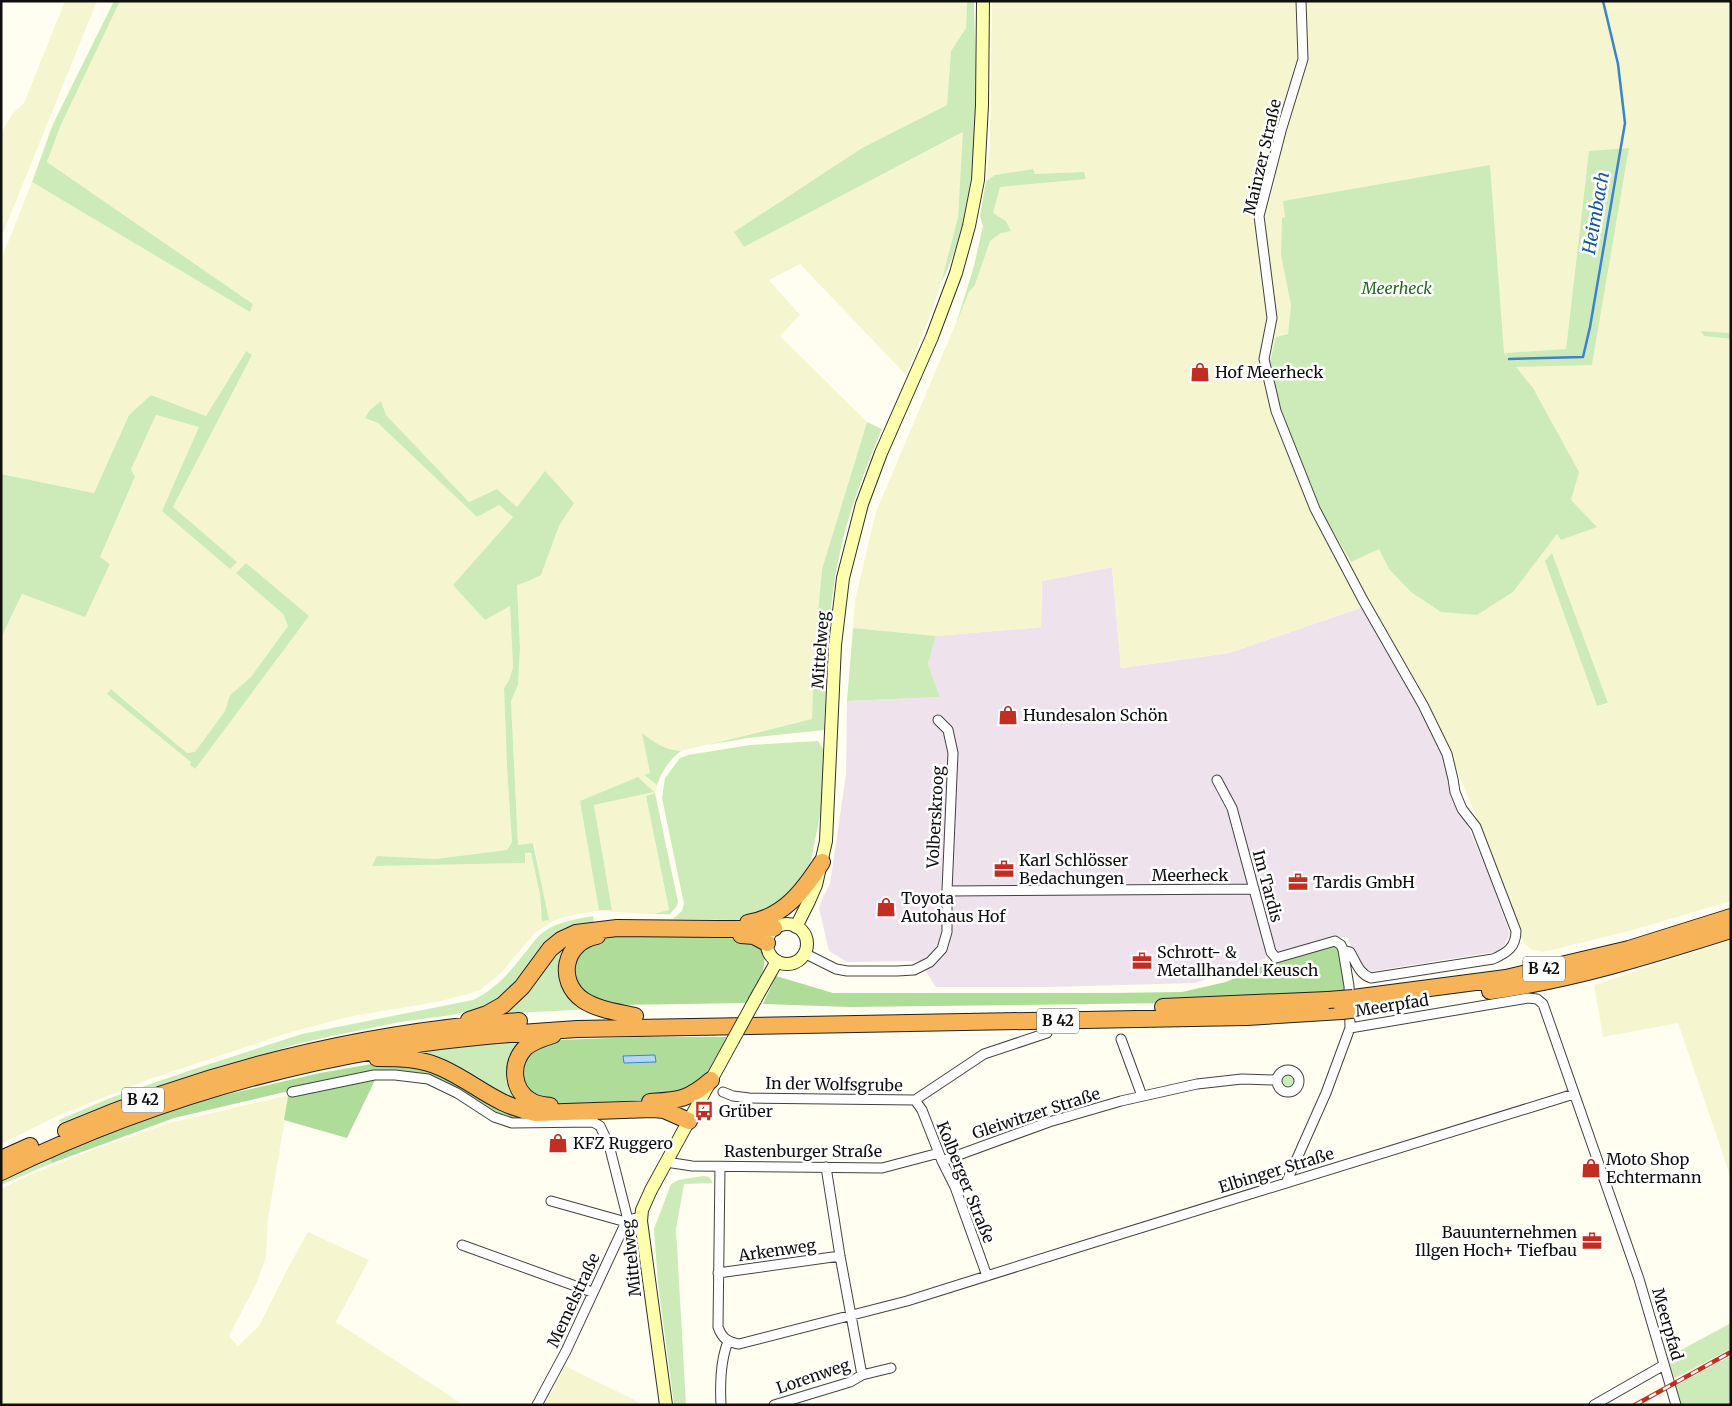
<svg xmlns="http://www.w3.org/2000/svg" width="1732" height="1406" font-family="Merriweather,serif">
<rect width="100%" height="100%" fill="#fffef1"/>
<path fill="#eee3ed" d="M1112,567L1121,668L1229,653L1363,607L1444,754L1451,787L1488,873L1510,934L1501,951L1368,972L1358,962L1347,937L1324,938L1195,983L1051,987H936L919,961L847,962L829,951L819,908L823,897L830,884L846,774L847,701L940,697L928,664L936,636L1041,627L1042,581Z"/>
<path fill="#f5f6d0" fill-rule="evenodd" d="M65,1H97L1,238V133L13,113L24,103Z
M120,1H967L966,28L951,51L947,105L862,148L744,247L964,132L958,217L941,283L933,308L906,375L800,264L769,280L800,315L780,336L867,422L822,569L814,655L812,719L681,751L671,750L661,747L643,734L650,773L644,776L657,785L655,793L646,796L669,911L653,914L596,911L568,916L553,921L535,933L501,973L480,990L468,994L437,1002L353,1016L291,1032L150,1079L57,1116L1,1144V638L22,594L85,616L110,564L100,557L135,478L130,469L156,415L200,427L173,507L252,355L245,352L206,416L151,395L129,415L94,493L1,474V260L32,182L250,312L253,304L47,162L60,127ZM381,401L386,415L469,502L497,489L517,507L573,503L559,526L541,575L530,581L517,584L520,648L518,685L511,701L518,845L534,843L548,920L541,913L540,895L531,854L525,853V863L377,857L435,859L507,850L512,843L507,768L504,688L510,678L513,667L510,606L453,585L513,517L499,504L477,517L378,422ZM237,573L309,616L191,762L112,689L187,753H195L225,711L230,695L251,677L288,626L283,614ZM653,792L594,805L612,910L580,801Z
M992,1H1731V333L1702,331L1704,336L1731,339V901L1626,932L1543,952L1531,949L1524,943L1484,836L1453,760L1419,686L1334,541L1272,406L1279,430L1312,512L1363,607L1229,653L1121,668L1112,567L1042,581L1041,627L936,636L853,628L855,600L876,512L969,292L975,285L990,241L1001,233L1006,221L993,213L1000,186L1024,185L1086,178L1084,172L1035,174L1033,169L995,175L986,181L990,141ZM1629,148L1592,365L1506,353L1566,349L1589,152ZM1291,305L1501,350L1533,388L1563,527L1541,554L1287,351ZM1552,554L1608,703V704L1597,706Z
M1731,940V1178L1678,1023L1603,1037L1594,985Z
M289,1095L268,1219L266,1256L257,1282L229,1336L238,1346L259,1326L289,1266L308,1232L369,1260L336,1322L464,1405H1V1189L27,1176L95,1149L173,1122Z
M565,1366L637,1401L638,1405H545Z"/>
<path fill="#cdebb9" d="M114,1H120L60,127L47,162L253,304L250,312L32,182L53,124Z
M967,1H974C976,94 984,197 941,283L958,217L963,132L744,247L734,232L862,148L947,105L951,51L966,28Z
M1629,148L1592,365L1516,367L1533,388L1579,472L1571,500L1597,527L1561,540L1557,534L1513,592L1477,615L1441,612L1411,592L1389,569L1379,549L1351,562L1322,512L1298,457L1276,401L1268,371L1276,337L1288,334L1291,305L1281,255L1282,218L1285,217L1283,201L1490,165L1504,353L1513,364L1505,353L1566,349L1589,151Z
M1033,169L1035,174L1084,172L1086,179L1000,187L993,213L1006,221L1011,231L1001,233L990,241L975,285L969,292L956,324L974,266L983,226L980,216L986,181L995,175Z
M1701,331L1731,333V339L1704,336Z
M246,351L252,355L173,507L237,562L230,569L162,511L199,427L156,415L131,469L135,477L100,557L110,564L85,617L22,594L1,638V474L94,493L129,415L151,395L206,416Z
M381,401L386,415L469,502L497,489L517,507L545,471L574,503L559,526L541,575L529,581L517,585L520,648L518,685L511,701L518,845L533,843L549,920L542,921L540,895L531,853H525V863L372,866L377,856L435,859L507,850L512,842L507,768L504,688L510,678L513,667L510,606L485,620L453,585L513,517L499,505L477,517L378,423L365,418L370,410Z
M867,422L882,429C866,468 850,507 841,548C827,608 827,669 824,730L748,738L707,745L812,719L814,655L822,569Z
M1552,553L1608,703L1597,706L1545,561Z
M246,563L309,616L195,769L190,765L191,762L107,694L111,689L187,753L195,752L225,711L230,695L251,677L288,626L283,614L236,573Z
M853,628L936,636L928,664L940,697L847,701Z
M642,733C655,743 665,750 681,751C669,760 662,771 657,785L644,775L650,773Z
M818,741L824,750L821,811L810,865L803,879L787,899L749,918L735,920L673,919L682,911L684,904L662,798L665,778L680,758L688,755L750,745Z
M638,777L654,792L594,805L612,910H599L580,801Z
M655,793L678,902L677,906L670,914H653L669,910L646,796Z
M593,916L594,924L524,974L500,998L485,1007L452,1015L400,1022L332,1036L297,1044L160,1086L112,1103L60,1123L59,1120L110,1098L191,1070L302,1034L473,1000C496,989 509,973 524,954C531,946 537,936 545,931C560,921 577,919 593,916Z
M571,941L591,1009L498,1014L548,959Z
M530,1040L529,1106L410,1053Z
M1280 1081a8 8 0 1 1 16 0a8 8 0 1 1-16 0Z
M49,1156L52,1163L1,1185V1177Z
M703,1176L709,1177L713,1183L684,1184L676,1229L686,1405H674L658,1283L654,1229L671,1184L678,1180Z
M1731,1323V1349L1673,1379L1668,1357Z
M1731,1356V1405H1681L1675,1386Z"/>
<path fill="#afdc98" d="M611,936L738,937L761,947C771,968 756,985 746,1003L617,1005L600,1002L576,987C575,980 570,969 572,963C574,952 602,938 611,936Z
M1332,944L1340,950L1345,993L1172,1003L850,1007L763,1004L776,976L833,993H1110L1182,992L1226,982L1277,959Z
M640,1037H727L713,1066L698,1085L665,1099L554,1104L530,1095L521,1071L528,1053L557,1040Z
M383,1062L415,1064L536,1116L518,1127L429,1081L376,1078L347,1138L284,1120L289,1091L174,1118L52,1163L49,1156L100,1134L198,1101L320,1073Z"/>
<path fill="#b4d7f7" stroke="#3a83d0" d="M655,1055L656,1062L624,1063L623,1056Z"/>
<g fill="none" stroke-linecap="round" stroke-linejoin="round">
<path stroke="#3a83d0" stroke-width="2.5" d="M1509,359L1583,357L1590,327L1625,123L1618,64L1603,1"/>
<defs>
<path id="street" d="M1301,1L1303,59L1281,131L1259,216L1272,318L1264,359L1276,411L1315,509L1363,600L1423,705L1447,754L1453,779L1455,792L1462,809L1476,827L1516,931C1516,947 1507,953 1493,959L1371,978C1359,974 1356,962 1350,952L1343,950
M1217,780L1232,808L1271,952L1276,958L1335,941L1341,945L1343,950L1349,986L1350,1028L1326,1093L1286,1183
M947,891L1253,889
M804,953L836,969L847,971H897L914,970L930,962L942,949L947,932V891L953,753L948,730L938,720
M1350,1028L1528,998L1537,999L1543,1004L1639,1279L1676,1405
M1121,1039L1142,1096
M1277 1081a11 11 0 1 1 22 0a11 11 0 1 1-22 0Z
M292,1092L374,1075H395L428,1079L457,1093L494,1117L512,1123L593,1122L600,1126L609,1145L628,1220
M723,1092L733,1096L749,1098L915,1100L984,1054L1047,1033
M915,1100L922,1110L942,1161L955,1187L987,1276
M942,1161L1049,1122L1121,1101L1197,1084L1242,1079L1276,1080
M666,1162L692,1166L882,1168L939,1153
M720,1167L718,1327C722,1338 727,1342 739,1344L907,1301L1079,1247L1574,1094
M826,1167L840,1256L862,1375
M551,1201L626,1222
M462,1245L592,1292
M718,1273L840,1256
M537,1405L566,1351L626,1222L628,1220L642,1217
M721,1405C720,1385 720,1361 728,1342
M774,1405L850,1382L862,1375L891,1368
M1594,1405L1664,1365"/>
<path id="secondary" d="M767 944a20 20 0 1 1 40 0a20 20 0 1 1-40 0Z
M796,927L809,901L816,885L826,841L835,645L843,578L862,504L881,453L932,337L956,273L969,226L978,180L982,105L983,1
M755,1000L777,961
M666,1405L641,1221L642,1210L651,1190L733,1040"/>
<path id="highway" d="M748,923C784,917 803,891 822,862
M741,935L754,936L767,943
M597,936C564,942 556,981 583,1000C598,1010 618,1012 635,1016
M1490,991C1572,980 1652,955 1731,930
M1353,998L1506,978L1629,949L1731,917
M1163,1007L1328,1000
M469,1020L487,1014L503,1005L522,987L550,949L561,940L576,933L617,928L717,929L774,928
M377,1058C400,1058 421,1058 442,1068C477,1084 496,1106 536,1113L653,1109L664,1110L689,1121
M650,1102C679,1100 688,1100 711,1080
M550,1106C544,1105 537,1105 531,1101C512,1090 510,1064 525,1048C533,1041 543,1038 553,1035
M66,1131C210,1070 363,1032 519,1021
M1,1159L30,1146
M1,1172C122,1113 253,1071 385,1049C449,1038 513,1033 577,1029L1247,1017L1342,1011"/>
</defs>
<use href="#street" stroke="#424242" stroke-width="11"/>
<use href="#secondary" stroke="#313131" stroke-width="14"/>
<use href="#highway" stroke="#202020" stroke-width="18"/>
<use href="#street" stroke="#fff" stroke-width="9"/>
<use href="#secondary" stroke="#feffac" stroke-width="12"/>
<use href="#highway" stroke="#f7b357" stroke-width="16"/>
<defs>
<path id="rail" d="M1635,1405L1731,1352"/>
</defs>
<use href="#rail" stroke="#c32e23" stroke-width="4.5"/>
<use href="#rail" stroke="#fff" stroke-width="2.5" stroke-dasharray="8" stroke-linecap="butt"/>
<defs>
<path id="secondary-bridge" d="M733,1040L755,1000"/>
<path id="highway-bridge" d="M1328,1000L1353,998
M1342,1011L1359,1009"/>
</defs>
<use href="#secondary-bridge" stroke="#313131" stroke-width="14" stroke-linecap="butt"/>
<use href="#highway-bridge" stroke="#202020" stroke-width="18" stroke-linecap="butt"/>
<use href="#secondary-bridge" stroke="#feffac" stroke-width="12"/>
<use href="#highway-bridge" stroke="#f7b357" stroke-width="16"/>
</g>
<defs>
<symbol id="shop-bare" viewBox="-9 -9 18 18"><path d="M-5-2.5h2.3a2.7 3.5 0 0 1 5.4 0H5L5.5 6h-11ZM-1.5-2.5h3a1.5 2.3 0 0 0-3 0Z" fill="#c32e23" stroke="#fff" stroke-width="2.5" paint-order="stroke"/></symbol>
<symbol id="office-bare" viewBox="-9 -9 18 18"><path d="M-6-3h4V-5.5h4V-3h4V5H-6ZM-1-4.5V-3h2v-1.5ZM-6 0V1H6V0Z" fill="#c32e23" stroke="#fff" stroke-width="2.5" paint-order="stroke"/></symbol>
<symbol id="bus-bare" viewBox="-9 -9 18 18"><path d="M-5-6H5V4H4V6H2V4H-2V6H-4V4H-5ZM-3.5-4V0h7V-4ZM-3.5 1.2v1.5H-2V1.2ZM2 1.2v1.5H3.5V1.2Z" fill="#c32e23" stroke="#fff" stroke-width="2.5" paint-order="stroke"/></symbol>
</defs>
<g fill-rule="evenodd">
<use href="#shop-bare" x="1186" y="358" width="28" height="28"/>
<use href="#shop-bare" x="994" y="701" width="28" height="28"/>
<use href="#office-bare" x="990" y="855" width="28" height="28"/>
<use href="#office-bare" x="1284" y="868" width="28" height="28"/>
<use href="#shop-bare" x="872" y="893" width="28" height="28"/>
<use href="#office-bare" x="1128" y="947" width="28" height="28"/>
<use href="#bus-bare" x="690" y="1097" width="28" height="28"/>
<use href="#shop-bare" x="544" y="1129" width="28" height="28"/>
<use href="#shop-bare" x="1577" y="1154" width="28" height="28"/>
<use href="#office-bare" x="1578" y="1227" width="28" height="28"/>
</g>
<g text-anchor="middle" stroke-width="5" stroke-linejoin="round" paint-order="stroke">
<g fill="#fff" stroke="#575757" stroke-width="1">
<rect x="1523" y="956.5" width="42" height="25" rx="4"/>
<rect x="1037" y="1008.5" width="42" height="25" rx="4"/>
<rect x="122" y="1087.5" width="42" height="25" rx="4"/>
</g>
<g font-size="15" font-weight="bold" fill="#0f0f0f">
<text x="1544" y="974">B 42</text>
<text x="1058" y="1026">B 42</text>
<text x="143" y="1105">B 42</text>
</g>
<g font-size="16" fill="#0f0f0f" stroke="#fff">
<text transform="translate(1262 157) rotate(-77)" y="6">Mainzer Straße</text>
<text transform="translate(820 650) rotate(-86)" y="6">Mittelweg</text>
<text transform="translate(935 817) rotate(-87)" y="6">Volberskroog</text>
<text x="1190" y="881">Meerheck</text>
<text transform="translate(1268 886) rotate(75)" y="6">Im Tardis</text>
<text transform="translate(1392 1005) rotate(-9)" y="6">Meerpfad</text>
<text transform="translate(834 1084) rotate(1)" y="6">In der Wolfsgrube</text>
<text transform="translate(1036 1113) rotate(-18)" y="6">Gleiwitzer Straße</text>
<text x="803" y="1157">Rastenburger Straße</text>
<text transform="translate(1276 1170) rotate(-17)" y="6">Elbinger Straße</text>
<text transform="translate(966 1182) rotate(68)" y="6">Kolberger Straße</text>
<text transform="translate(777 1250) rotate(-8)" y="6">Arkenweg</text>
<text transform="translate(631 1258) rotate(-96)" y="6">Mittelweg</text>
<text transform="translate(573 1300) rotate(-65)" y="6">Memelstraße</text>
<text transform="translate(1668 1324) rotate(74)" y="6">Meerpfad</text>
<text transform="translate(813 1376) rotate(-19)" y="6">Lorenweg</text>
</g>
<g font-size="16" font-style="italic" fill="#24691d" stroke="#fff">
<text x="1397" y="294">Meerheck</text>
</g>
<g font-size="16" fill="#0f0f0f" stroke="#fff" text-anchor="start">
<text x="1215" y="378">Hof Meerheck</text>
<text x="1023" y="721">Hundesalon Schön</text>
<text x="1019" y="866">Karl Schlösser<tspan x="1019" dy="18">Bedachungen</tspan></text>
<text x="1313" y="888">Tardis GmbH</text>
<text x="901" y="904">Toyota<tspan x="901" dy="18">Autohaus Hof</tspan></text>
<text x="1157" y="958">Schrott- &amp;<tspan x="1157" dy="18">Metallhandel Keusch</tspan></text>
<text x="719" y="1117">Grüber</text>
<text x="573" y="1149">KFZ Ruggero</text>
<text x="1606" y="1165">Moto Shop<tspan x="1606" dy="18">Echtermann</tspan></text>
<text x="1577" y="1238" text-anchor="end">Bauunternehmen<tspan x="1577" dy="18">Illgen Hoch+ Tiefbau</tspan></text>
</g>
<g font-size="18" font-style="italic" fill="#1555a4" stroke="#fff">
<text transform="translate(1596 213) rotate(-80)" y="6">Heimbach</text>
</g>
</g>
<rect width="1732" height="1406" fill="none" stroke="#0f0f0f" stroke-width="5"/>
</svg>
